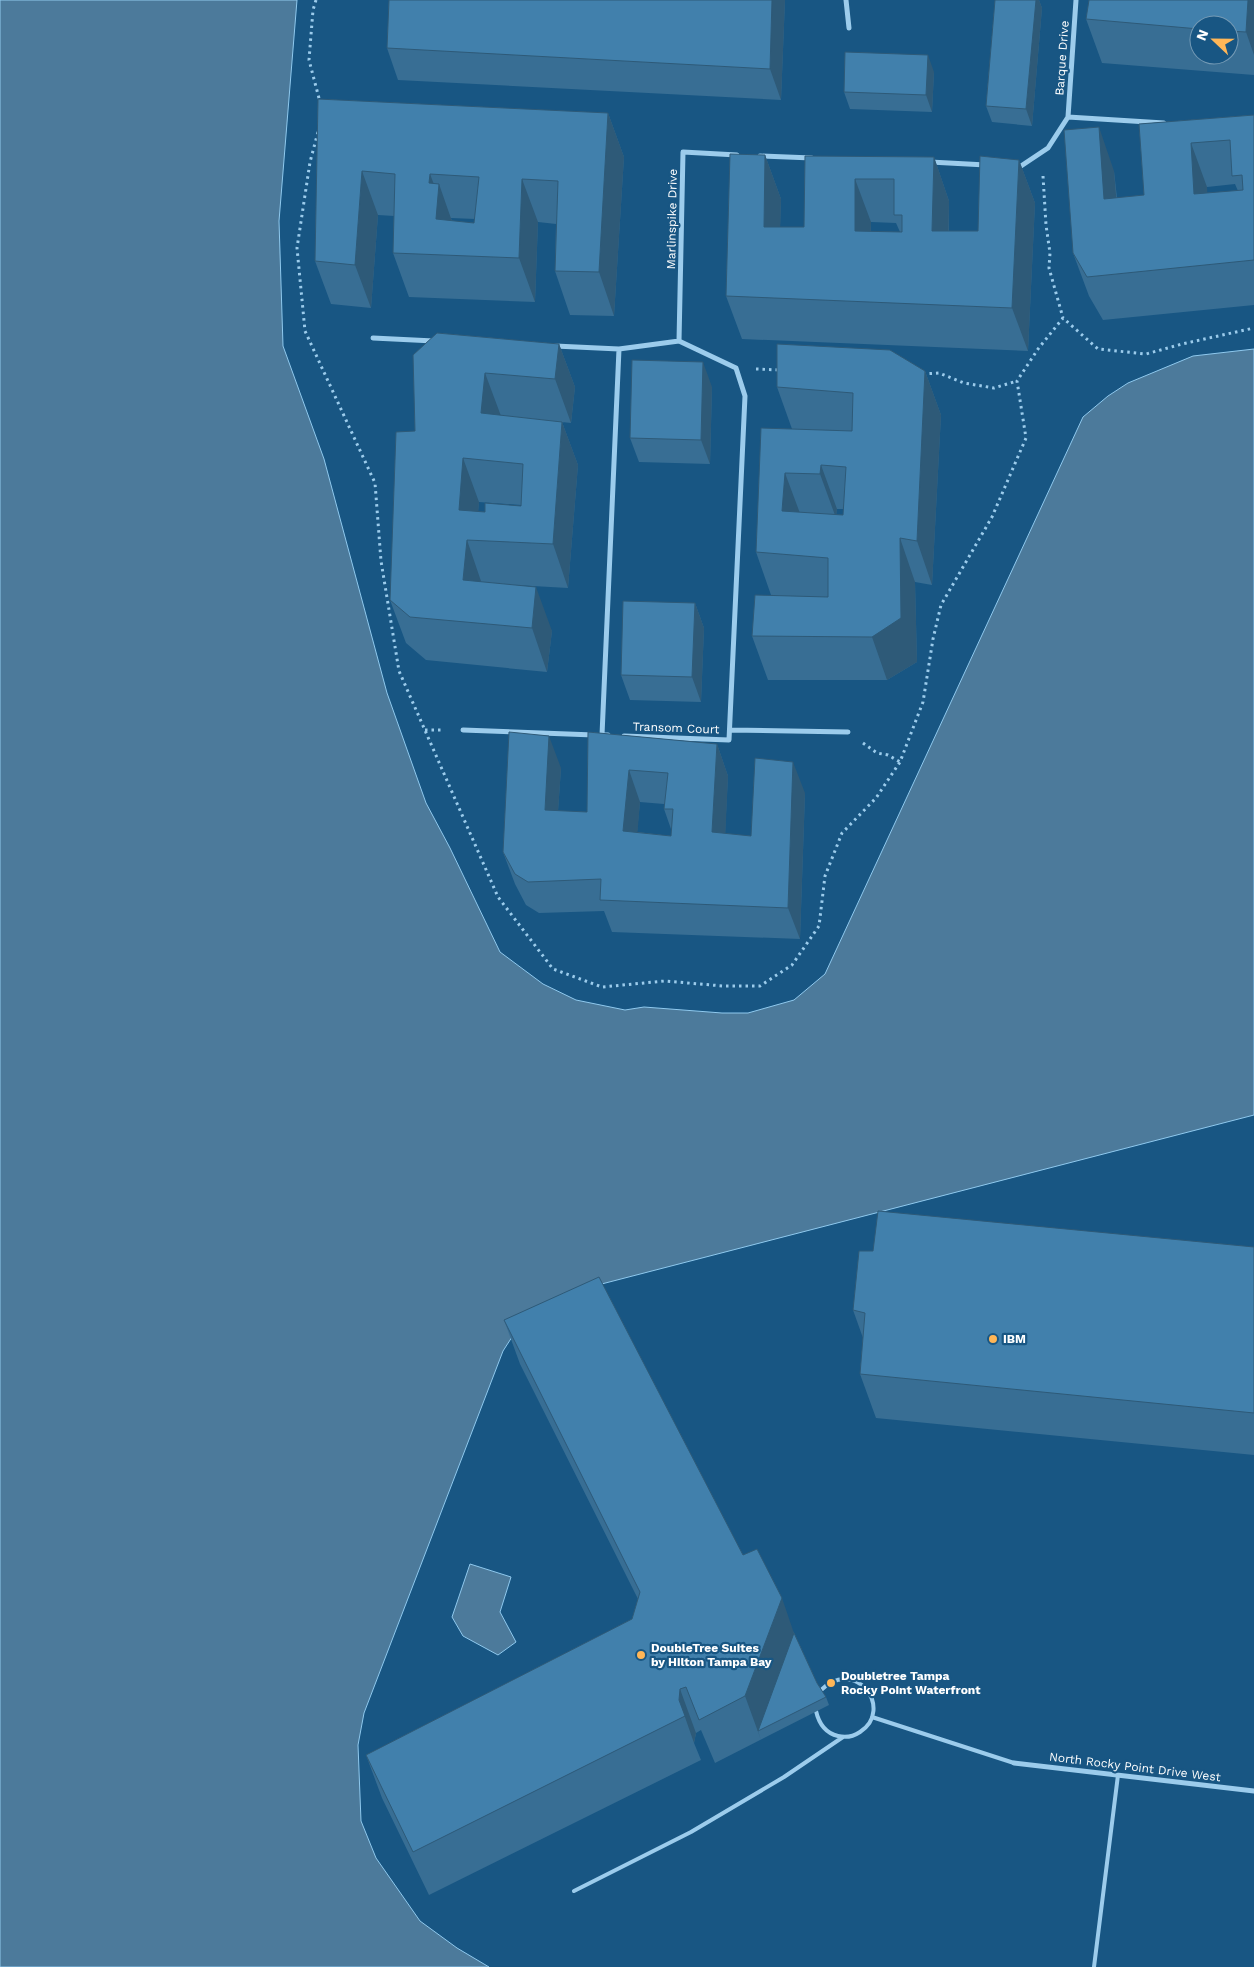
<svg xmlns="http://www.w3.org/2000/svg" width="1254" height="1967" font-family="'Work Sans',sans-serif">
<rect width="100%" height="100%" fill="#185683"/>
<path fill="#4c7a9b" stroke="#8fc9ee" d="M0,0H297L279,221L283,346L324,459L387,693L426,803L450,848L500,952L543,984L576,1000L625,1010L644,1007L722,1013H748L794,1000L825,974L1083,417L1108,396L1128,383L1193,356L1254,349V1115L563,1294L512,1337L503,1351L364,1713L358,1745L361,1821L376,1858L420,1921L457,1948L489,1967H0Z
M470,1564L511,1577L500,1612L516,1642L498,1655L463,1636L452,1617Z"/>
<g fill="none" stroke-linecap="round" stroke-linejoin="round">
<path stroke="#9cccec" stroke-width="3" stroke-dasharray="2.5 4" stroke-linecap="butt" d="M316,0L313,10L309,60L320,102
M318,132L310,162L297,248L305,331L375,483L381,561L399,671L498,897L553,969L602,987L665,981L723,986H760L792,965L819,926L825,876L842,833L876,798L900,762L923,702L933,639L941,605L992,517L1026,438L1017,381L1038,349L1063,318L1098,349L1146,354L1182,344L1254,328
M1043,176L1046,225L1050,253L1049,268L1063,318
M756,369L780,370
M923,374L939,373L964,383L994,388L1017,381
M425,730H444
M863,743L877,753L888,755L900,762"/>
<path stroke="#9cccec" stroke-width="4" d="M816,1711C819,1724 825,1733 838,1736C846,1738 854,1736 860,1732C895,1709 855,1655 820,1691
M872,1717L1014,1763
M574,1891L691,1832L784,1777L843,1737
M1094,1967L1118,1775"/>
<path stroke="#9cccec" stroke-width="5" d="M846,0L849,28
M1068,117L1076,0
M760,156L812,158
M930,162L986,165
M1015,166H1021L1048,148L1068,117L1164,123
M373,338L434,341
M679,341L683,152L737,155
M555,346L619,349L679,341L736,368L745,396L729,740L624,736
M463,730L594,735
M730,730L848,732
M608,735H602L619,349
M1014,1763L1254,1791"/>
</g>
<path fill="#386e94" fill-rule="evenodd" d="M389,0H785L781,100L398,80L387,48Z
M995,0H1039L1042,8L1032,126L992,122L986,106Z
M1254,0V75L1102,63L1086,19ZM1199,25H1229V55H1199Z
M934,72L932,112L850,109L844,92Z
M318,99L608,113L624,157L614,316L570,315L555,271L556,224L538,222L535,302L409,297L393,253L394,216L378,215L371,308L331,304L315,261ZM451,218L475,219L474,223L452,221Z
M1254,115V305L1103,320L1089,296L1073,253L1114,171L1117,198L1144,195L1139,124ZM1235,184L1238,191L1207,193V187Z
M765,155L781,199L780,227H804L805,156L934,157L949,201V231H978L1019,160L1035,203L1028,351L742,339L726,296ZM871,222L896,223L900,232H871Z
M437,333L559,344L575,387L571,423L544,420L562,422L578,465L568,588L515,585L552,631L547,672L426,660L406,643L390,600L415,431ZM479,502L521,505V506L485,512H478Z
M925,371L941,415L932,585L915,582L917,662L887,680H768L752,636L771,595L756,552L792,429L777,387ZM837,509H844L843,515H836Z
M712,387L710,464L639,462L630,438Z
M695,603L704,628L701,702L630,700L621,675Z
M588,732L717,744L728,776L725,834L751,836L805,793L800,939L612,932L604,911L539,913L526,905L515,884L503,852L561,768L558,811L587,812ZM640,802L664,804V809L671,829V836L637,832Z
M1254,1247V1455L876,1418L860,1374L863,1338L853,1310L873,1251Z
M504,1320L743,1555L794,1633L817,1683L826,1697L829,1705L715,1763L701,1730L696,1733L694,1743L701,1760L429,1895L382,1798L366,1755L632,1619L638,1599L520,1364Z"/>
<path fill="#2e5a78" d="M772,0H785L781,100L770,69Z
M1036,0H1039L1042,8L1032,126L1026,109Z
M1248,0H1254V55L1246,32Z
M928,55L934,72L932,112L926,95Z
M608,113L624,157L614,316L599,272Z
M1099,127L1114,171L1120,242L1104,199Z
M1191,143L1207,187L1210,237L1194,194Z
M765,155L781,199L779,270L764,227Z
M934,157L949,201L948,275L932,231Z
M1019,160L1035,203L1028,351L1012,308Z
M362,171L378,215L371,308L355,265Z
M430,174L438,195L439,184L454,227L436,219L429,183Z
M522,179L538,222L535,302L519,258Z
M855,179L871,222L870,275L855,231Z
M559,344L575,387L571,423L555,379Z
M703,362L712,387L710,464L701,440Z
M925,371L941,415L932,585L917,541Z
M485,373L501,416L481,413Z
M562,422L578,465L568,588L553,544Z
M463,458L479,502L476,541L459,510Z
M821,465L837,509L836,518L820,474Z
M785,473L801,516L782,511Z
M900,538L915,582L917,662L887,680L872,637Z
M467,540L482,584L479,624L463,580Z
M536,587L552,631L547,672L532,628Z
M695,603L704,628L701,702L692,677Z
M549,736L561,768L556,842L545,810Z
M717,744L728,776L724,864L712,832Z
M793,762L805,793L800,939L788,908Z
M629,770L640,802L635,863L623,831Z
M782,1598L797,1642L758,1731L761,1740L745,1696Z
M680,1689L696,1733L694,1743L679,1700Z"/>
<path fill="#4180ac" stroke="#2e5a78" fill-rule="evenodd" d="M389,0H772L770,69L387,48Z
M995,0H1036L1026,109L986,106Z
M1089,0H1248L1246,32L1229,31V25H1199V29L1086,19Z
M845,52L928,55L926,95L844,92Z
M318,99L608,113L599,272L555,271L558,181L522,179L519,258L393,253L395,174L362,171L355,265L315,261ZM430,174L479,177L474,223L436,219L439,184L429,183Z
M1254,115V260L1087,277L1073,253L1064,130L1099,127L1104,199L1144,195L1139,124ZM1230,140L1232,176L1242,175L1243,190L1194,194L1191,143Z
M730,154L765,155L764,227H804L805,156L934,157L932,231H978L980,156L1019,160L1012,308L726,296ZM855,179H894V215H902V232L855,231Z
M437,333L559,344L555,379L485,373L481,413L562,422L553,544L467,540L463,580L536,587L532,628L410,617L390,600L396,432L415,431L413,355ZM463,458L523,464L521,506L485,503V512L459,510Z
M777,344L890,350L925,371L917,541L900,538L901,618L872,637L752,636L755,595L828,597V558L756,552L761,428L852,431L853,393L777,387ZM821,465L846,467L843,515L782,511L785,473L820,474Z
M632,360L703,362L701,440L630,438Z
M623,601L695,603L692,677L621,675Z
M509,732L549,736L545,810L587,812L588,732L717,744L712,832L751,836L755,758L793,762L788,908L600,900L601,879L528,882L515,874L503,852ZM629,770L668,773L664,809H673L671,836L623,831Z
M878,1211L1254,1247V1413L860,1374L865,1313L853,1310L859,1251H873Z
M599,1277L743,1555L757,1549L782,1598L745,1696L699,1720L686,1687L680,1689L679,1700L685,1716L413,1852L366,1755L632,1619L640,1592L504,1320Z
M794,1633L817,1683L826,1697L758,1731Z"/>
<g fill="#ffb657" stroke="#185683" stroke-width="2">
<circle cx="993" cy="1339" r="5"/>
<circle cx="641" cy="1655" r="5"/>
<circle cx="831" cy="1683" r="5"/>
</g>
<g text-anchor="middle" stroke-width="4.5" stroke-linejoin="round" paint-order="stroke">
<g font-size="12" fill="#fff" stroke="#185683">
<text transform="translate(1062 58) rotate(-86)" y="4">Barque Drive</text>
<text transform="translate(672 219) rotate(-89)" y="4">Marlinspike Drive</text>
<text transform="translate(676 728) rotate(2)" y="4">Transom Court</text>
<text transform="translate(1135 1767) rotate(7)" y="4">North Rocky Point Drive West</text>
</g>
<g font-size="12" font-weight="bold" fill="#fff" stroke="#185683" text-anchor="start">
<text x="1003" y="1343">IBM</text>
<text x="651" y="1652">DoubleTree Suites<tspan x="651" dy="14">by Hilton Tampa Bay</tspan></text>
<text x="841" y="1680">Doubletree Tampa<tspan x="841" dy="14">Rocky Point Waterfront</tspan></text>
</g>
</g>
<g transform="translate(1214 40) rotate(292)"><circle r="24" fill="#185683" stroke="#749ab5"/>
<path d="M0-4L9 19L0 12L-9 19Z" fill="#ffb657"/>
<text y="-8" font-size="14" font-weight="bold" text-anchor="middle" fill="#ffffff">N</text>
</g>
</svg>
